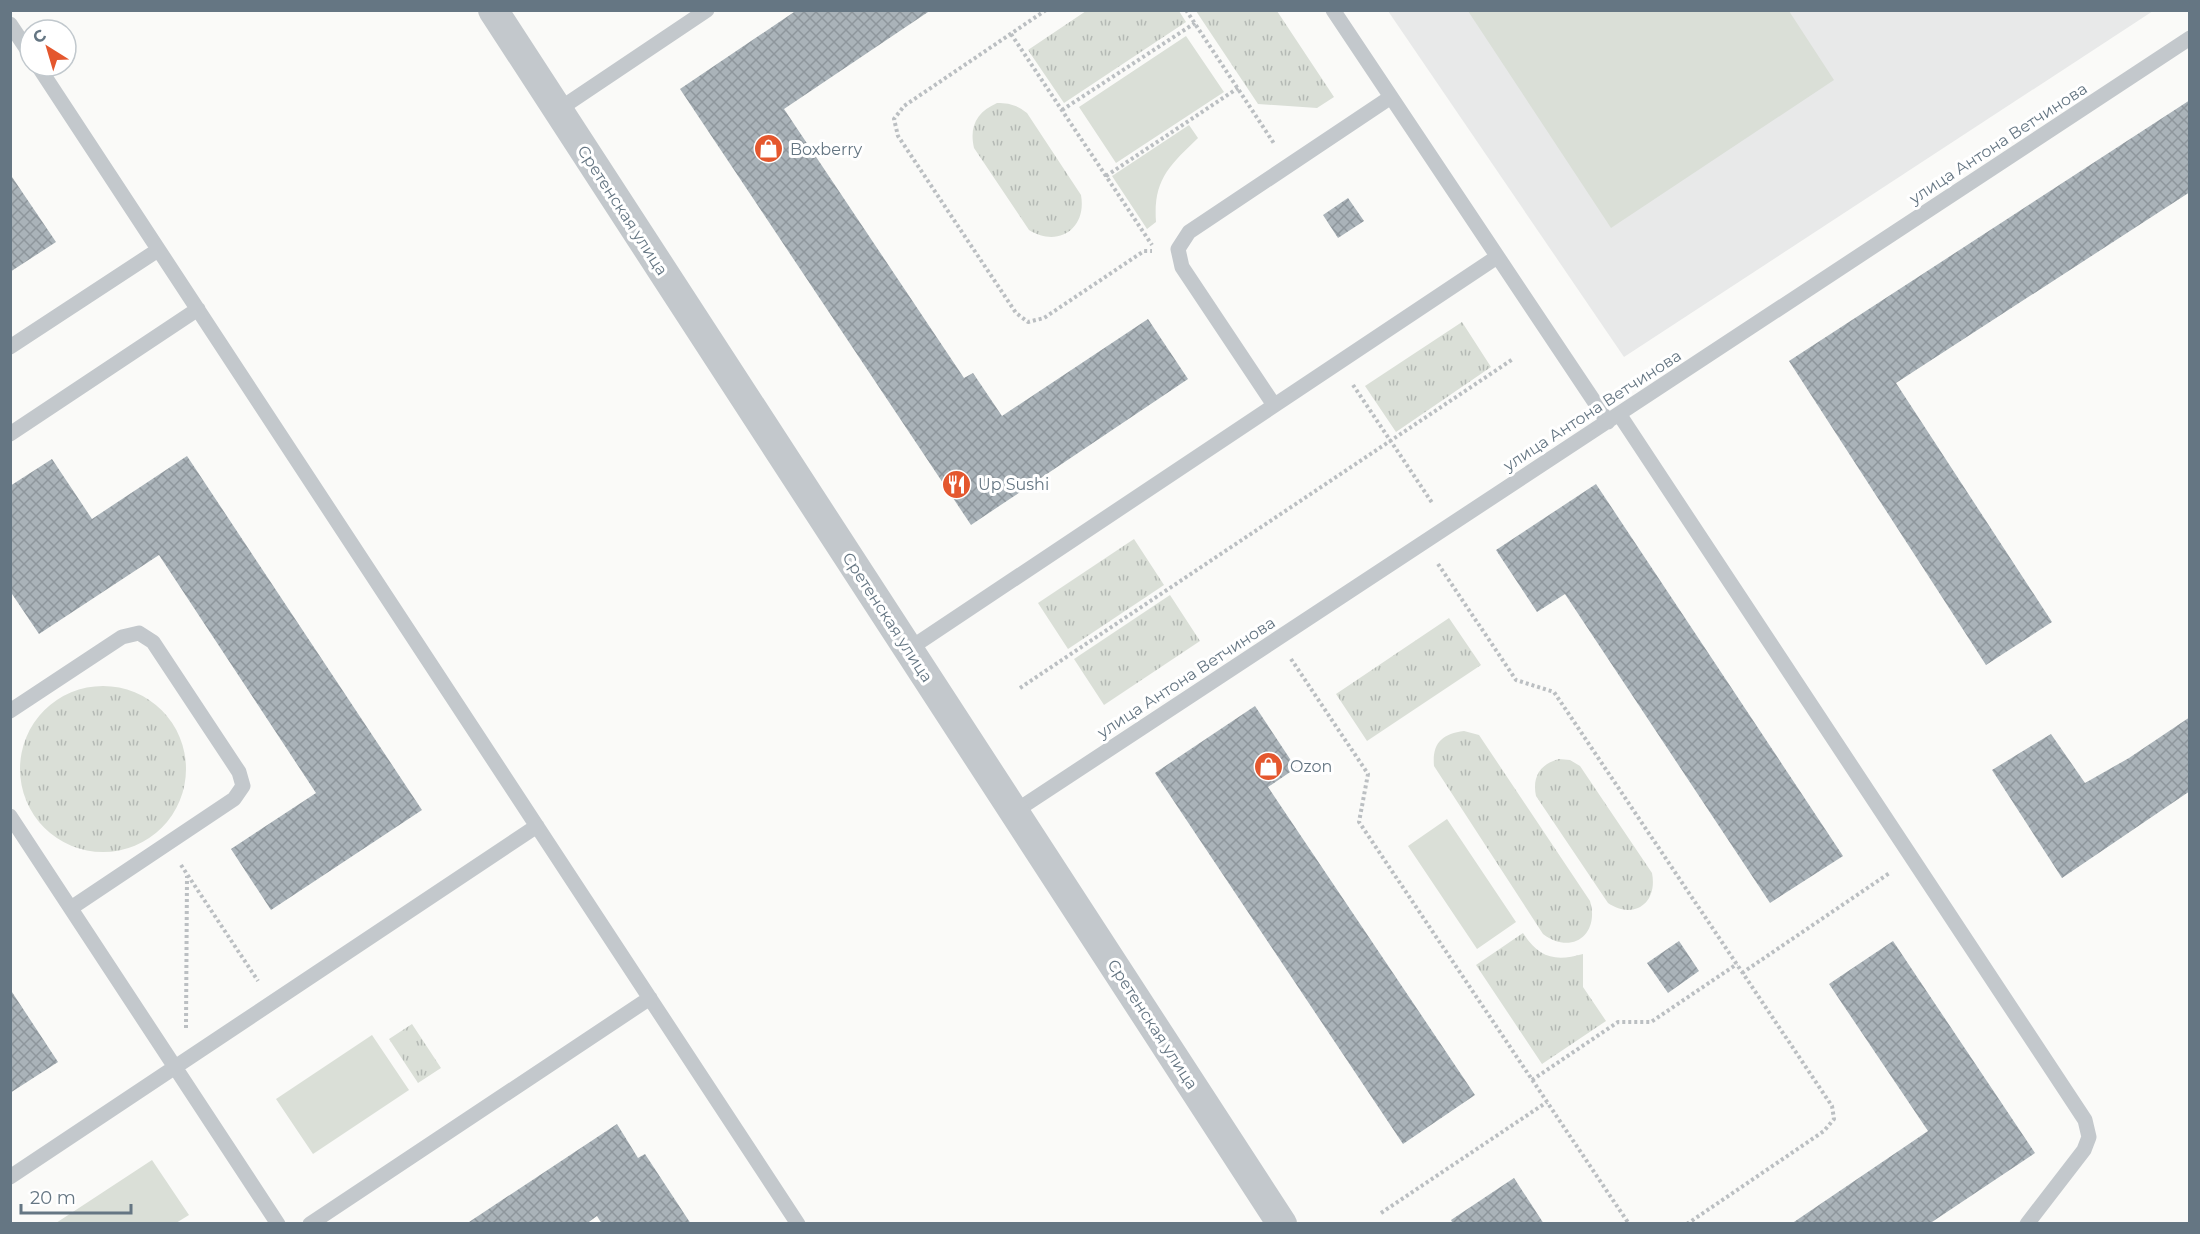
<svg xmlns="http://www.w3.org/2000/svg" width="2200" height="1234" font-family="Montserrat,sans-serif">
<defs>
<pattern id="park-tufts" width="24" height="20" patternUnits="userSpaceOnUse" patternTransform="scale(1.5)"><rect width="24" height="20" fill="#dadfd7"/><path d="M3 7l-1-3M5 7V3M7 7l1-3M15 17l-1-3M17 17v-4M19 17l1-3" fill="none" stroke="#b4b9b4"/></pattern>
<pattern id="building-cross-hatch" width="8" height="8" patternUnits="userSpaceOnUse" patternTransform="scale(1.5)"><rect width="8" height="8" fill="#aab3b9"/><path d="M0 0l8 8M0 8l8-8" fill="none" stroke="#8e969c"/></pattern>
</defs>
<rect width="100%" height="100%" fill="#fafaf8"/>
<path fill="#e8e9e9" d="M1388,11H2153L1624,357Z"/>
<path fill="url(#park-tufts)" d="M1086,11H1179L1186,22L1064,103L1028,50Z
M1196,11H1277L1334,97L1317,108L1258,104Z
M997,103C1009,103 1017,105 1027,113L1081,195C1087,229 1058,248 1029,230L974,148C969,126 977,112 997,103Z
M1462,322L1491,367L1396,432L1365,386Z
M1134,539L1164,585L1068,649L1038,603Z
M1170,595L1200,641L1104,705L1074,659Z
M1449,618L1481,665L1367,741L1336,694Z
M20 769a83 83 0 1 1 166 0a83 83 0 1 1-166 0Z
M1464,731L1479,735L1590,901C1600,934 1572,956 1543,934L1434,766C1432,743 1442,734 1464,731Z
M1559,759L1570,760L1580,766L1652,873C1658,904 1633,920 1608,903L1536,796C1532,777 1540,764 1559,759Z
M1523,933C1539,958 1555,962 1583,954V987L1606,1021L1542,1064L1476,965Z
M412,1024L441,1068L418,1083L389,1039Z"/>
<path fill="#dadfd7" d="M1468,11H1789L1834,80L1611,228Z
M1186,36L1224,92L1116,163L1079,107Z
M1189,125L1198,138C1169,166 1153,180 1156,222L1147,229L1112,176Z
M1447,819L1516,922L1477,949L1408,846Z
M372,1035L409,1090L313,1154L276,1099Z
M152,1160L189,1215L176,1223H56Z"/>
<path fill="url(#building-cross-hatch)" d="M797,10H931L784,109L964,378L973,373L1002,416L1148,319L1188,379L971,525L680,89Z
M2190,100V192L1896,383L2052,622L1986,665L1789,361Z
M10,174L56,242L10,272Z
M1348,198L1364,221L1338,238L1323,215Z
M187,456L422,810L271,910L231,849L316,793L159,555L39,634L10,591V486L52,459L92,519Z
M1596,484L1843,856L1770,903L1565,594L1537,612L1496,550Z
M1255,706L1296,768L1268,787L1475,1095L1403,1144L1155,773Z
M2190,717V791L2062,878L1992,770L2051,734L2085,783L2129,758Z
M1679,941L1699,971L1668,993L1647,963Z
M1893,941L2035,1153L1929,1224H1791L1928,1131L1829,984Z
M10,989L58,1062L10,1093Z
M617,1124L638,1158L645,1154L691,1224H602L597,1216L586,1224H466Z
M1514,1178L1544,1224H1453L1451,1220Z"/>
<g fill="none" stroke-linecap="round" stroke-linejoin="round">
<path stroke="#bbbfc2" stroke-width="4" stroke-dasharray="3 3" stroke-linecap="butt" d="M1046,10L904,106L894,119L898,136L1016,313L1028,322L1044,318L1144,251H1152
M1186,10L1275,145
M1011,34L1152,245
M1062,110L1195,23
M1106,176L1238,88
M1353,385L1433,504
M1438,564L1516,680L1554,692L1832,1106L1834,1119L1824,1131L1687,1224
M1291,659L1368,774L1359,822L1629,1224
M1020,688L1513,359
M181,865L258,981
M1742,973L1891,872
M186,1028L187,876
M1532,1080L1618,1022H1651L1737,964
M1381,1213L1547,1102"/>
<path stroke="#c3c8cc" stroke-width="15" d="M1333,10L1608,422
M10,24L30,54
M38,66L798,1224
M558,110L707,10
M10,347L158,250
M1274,405L1182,267L1178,249L1189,232L1391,97
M1619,414L2085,1120L2089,1137L2084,1150L2027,1224
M10,434L198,309
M909,649L1497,257
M10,711L122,637L139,633L153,642L239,772L243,786L234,799L71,908
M1014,812L2190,38
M10,816L278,1224
M10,1177L537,826
M310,1224L650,998"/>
<path stroke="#c3c8cc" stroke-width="30" d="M493,10L1282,1224"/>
</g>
<defs>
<symbol id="shop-disc" viewBox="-11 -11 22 22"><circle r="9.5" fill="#e4572e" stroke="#fff"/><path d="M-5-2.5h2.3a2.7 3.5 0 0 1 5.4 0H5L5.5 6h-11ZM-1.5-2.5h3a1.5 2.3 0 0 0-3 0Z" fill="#fff"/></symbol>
<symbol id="restaurant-disc" viewBox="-11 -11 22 22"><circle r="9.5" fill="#e4572e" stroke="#fff"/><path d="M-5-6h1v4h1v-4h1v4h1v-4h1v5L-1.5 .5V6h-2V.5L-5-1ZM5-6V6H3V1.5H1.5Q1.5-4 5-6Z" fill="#fff"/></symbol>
</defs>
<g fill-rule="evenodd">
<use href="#shop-disc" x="752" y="132" width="33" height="33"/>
<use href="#restaurant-disc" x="940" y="468" width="33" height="33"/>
<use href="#shop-disc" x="1252" y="750" width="33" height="33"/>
</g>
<g text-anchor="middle" stroke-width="6" stroke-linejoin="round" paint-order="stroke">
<g font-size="16" fill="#657683" stroke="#fff">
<text transform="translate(1998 143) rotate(-33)" y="6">улица Антона Ветчинова</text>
<text transform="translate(623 210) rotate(57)" y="6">Сретенская улица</text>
<text transform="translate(1592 410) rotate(-33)" y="6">улица Антона Ветчинова</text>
<text transform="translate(888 617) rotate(57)" y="6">Сретенская улица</text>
<text transform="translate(1186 677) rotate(-33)" y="6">улица Антона Ветчинова</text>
<text transform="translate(1153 1024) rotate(57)" y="6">Сретенская улица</text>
</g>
<g font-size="16" fill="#657683" stroke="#fff" text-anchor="start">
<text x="790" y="155">Boxberry</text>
<text x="978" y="490">Up Sushi</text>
<text x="1290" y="772">Ozon</text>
</g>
</g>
<rect width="2200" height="1234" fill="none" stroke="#657683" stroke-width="24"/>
<g transform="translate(48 48) rotate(323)"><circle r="28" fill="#ffffff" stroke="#c1c8cd" stroke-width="1.5"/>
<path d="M0-4.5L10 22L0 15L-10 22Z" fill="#e4572e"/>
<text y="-9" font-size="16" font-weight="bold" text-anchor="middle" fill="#657683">С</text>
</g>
<path d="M21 1204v9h110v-9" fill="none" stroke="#657683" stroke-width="3"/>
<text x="30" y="1204" font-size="18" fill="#657683" stroke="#ffffff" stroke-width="4.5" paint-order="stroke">20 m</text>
</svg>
